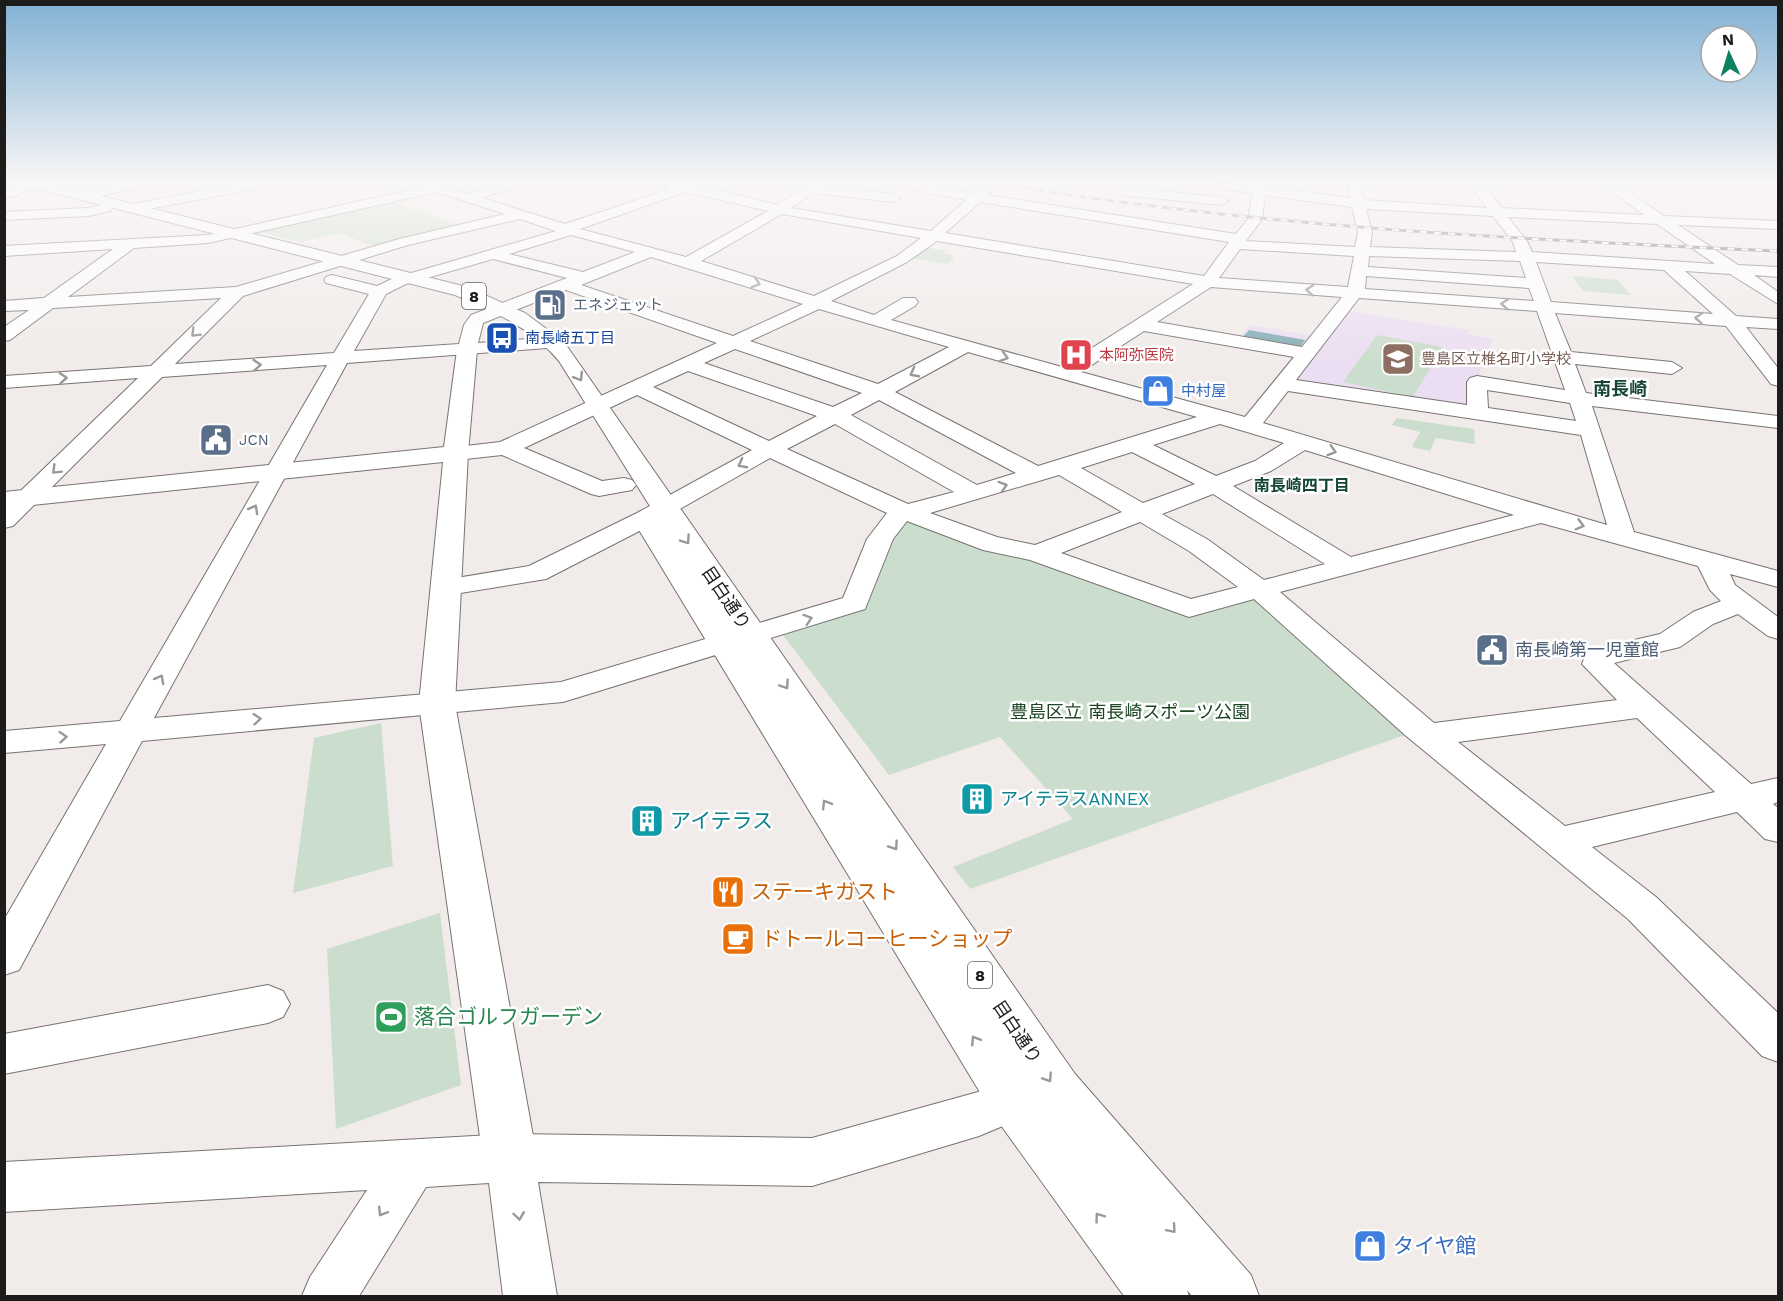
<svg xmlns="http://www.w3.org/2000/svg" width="1783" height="1301" font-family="'Work Sans','Noto Sans JP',sans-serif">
<rect width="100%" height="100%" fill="#f1ecea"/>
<path fill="#ebdef2" d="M1347,311L1469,330L1468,334L1493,339L1477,380L1468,379L1470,409L1293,383Z
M1250,325L1310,335L1313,338L1304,352L1237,340Z"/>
<path fill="#cbddcc" d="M387,200L464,227L379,248L339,233L301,242L254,231Z
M925,247L946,251L943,253L954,256L951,258L955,259L947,264L909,258Z
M1572,276L1618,280L1631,295L1583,291Z
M1377,335L1443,347L1413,397L1343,382Z
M1397,418L1474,429L1475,444L1436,438L1430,451L1412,447L1420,432L1392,425Z
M901,517L1046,558L1186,612L1251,598L1261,600L1413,732L970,889L953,867L1073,819L1000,737L889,775L780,631L861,605Z
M381,723L393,866L293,893L314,738Z
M440,913L461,1085L336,1129L327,949Z"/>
<path fill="#85adb5" d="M1249,330L1305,340L1299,349L1242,338Z"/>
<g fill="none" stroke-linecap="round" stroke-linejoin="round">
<defs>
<path id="minor" d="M129,182H155L149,186L83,199L76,195L83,191Z
M250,182H277L271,186L133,212L126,208L133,204Z
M413,182H432L468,194L510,182H531L482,198L565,224L670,189L652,182L687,183L777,205L811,182H826L822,186L893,194L900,198L893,202L813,193L791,208L931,231L966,200L894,186L888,182H912L974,193L987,185L993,189L987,195L1236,234L1248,219L1253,193L1196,186L1190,182L1254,186L1255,182H1267V187L1351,198L1348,185L1349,182H1358L1364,200L1487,208L1468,182H1481L1502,208L1644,215L1599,182H1614L1664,216L1778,221V229L1678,225L1738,265L1778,267V277L1754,275L1778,292V304L1730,274L1685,271L1736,316L1778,319V329L1746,327L1778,368V386L1771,384L1726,326L1555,313L1571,352L1672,362L1682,368L1672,374L1575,364L1586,393L1778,416V428L1592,406L1634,532L1778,571V587L1730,574L1735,585L1778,617V639L1768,636L1738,614L1713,624L1680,647L1614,663L1751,784L1778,778V802L1773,804L1778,808V842L1765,839L1737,812L1592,847L1656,897L1778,1013V1062L1762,1056L1628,919L1405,735L1254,599L1189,617L1030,560L983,550L907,521L893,539L865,609L563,702L142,741L19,970L4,975V920L106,744L4,753V731L120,721L327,365L162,377L13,526L4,528V507L138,378L4,388V376L151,366L221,298L53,308L10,340L4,341V327L29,310L4,311V301L44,298L113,249L4,256V246L208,235L423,187ZM437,192L505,214L399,239L236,287L68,297L134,248L208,243ZM685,192L768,211L686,257L580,229ZM1265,195L1352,207L1358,232L1355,247L1246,241L1262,219ZM980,202L1229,242L1204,276L945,233ZM1366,209L1493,216L1513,242L1516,252L1370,247L1372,232ZM782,214L921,238L897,256L814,296L701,261ZM1508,217L1657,224L1715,264L1532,252L1527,241ZM520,219L556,231L394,278L377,286L332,275L326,277L324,280L326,283L369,294L334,353L175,364L243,296L408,245ZM571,235L635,252L583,272L509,254ZM937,241L1193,284L1062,367L891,320L915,306L918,302L915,298H903L874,315L831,301L907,262ZM1240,249L1354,256L1348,287L1219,278ZM1369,256L1520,261L1526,278L1368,267ZM651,257L803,304L733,336L581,285ZM493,259L567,278L471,315L464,325L459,344L354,351L386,294L406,284ZM1536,262L1664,270L1713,314L1551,302ZM1366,276L1529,288L1534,301L1365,289ZM1211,287L1342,297L1302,347L1157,322ZM566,290L717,343L500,442L448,448L445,453L448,458L456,460L502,455L591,494L599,496L632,490L636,485L632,480L624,478L602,481L524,448L637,395L752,450L637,513L529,566L438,581L434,587L438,593L448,595L546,579L655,523L770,458L887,513L867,539L843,598L561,682L154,718L347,363L560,347L562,343L553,337L478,343L483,323ZM1359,298L1537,311L1565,390L1477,376L1470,378L1467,382V405L1296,380ZM819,309L949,347L878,384L750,341ZM1144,331L1294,357L1245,417L1081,372ZM735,349L862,393L833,407L704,363ZM968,352L1197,417L1038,466L895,392ZM688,371L817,416L769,441L653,387ZM1487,390L1570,403L1576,421L1488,408ZM1288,391L1581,435L1607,525L1263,423ZM879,400L1016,473L977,485L851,415ZM835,424L954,492L908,504L787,449ZM1220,424L1284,443L1255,461L1216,476L1153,445ZM1305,450L1514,515L1351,557L1233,486L1271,471ZM1132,452L1195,484L1143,503L1081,468ZM1059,475L1122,512L1035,545L997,537L930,513ZM1213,494L1325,564L1264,580L1207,539L1162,514ZM1140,522L1189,551L1238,587L1191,599L1061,553ZM1541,523L1698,566L1710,590L1721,601L1693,612L1660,634L1587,651L1582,664L1617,700L1434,723L1280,592ZM1637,718L1715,792L1565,826L1458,742Z
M1771,182H1778V187L1774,186Z
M1127,188L1221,197L1228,201L1221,205L1122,195L1120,192Z
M105,204L112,208L110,211L88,216L4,220V212L88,208Z
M268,985L283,991L290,1004L283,1017L268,1023L4,1074V1034Z
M1013,1078L1029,1085L1036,1100L1029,1115L979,1136L812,1186L538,1182L557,1296H503L489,1183L426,1187L359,1296H302L310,1277L367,1190L4,1212V1162L510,1134L812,1138L978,1092Z"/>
<path id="tertiary" d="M467,344L474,346L477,350L468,453L455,704L537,1158L529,1177L510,1184L491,1177L483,1158L419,704L443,462L4,508V492L444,447L457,350L460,346Z"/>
<path id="secondary" d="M32,182H54L4,199V190Z"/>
<path id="primary" d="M21,182H45L467,287L525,313L564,342L1075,1074L1251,1275L1259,1296H1192L1187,1290L1189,1296H1124L995,1117L636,525L640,519L650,517L658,519L559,361C531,328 494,311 455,295L23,185Z"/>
</defs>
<use href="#minor" stroke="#787372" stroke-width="2"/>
<use href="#tertiary" stroke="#787372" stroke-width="2"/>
<use href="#secondary" stroke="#787372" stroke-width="2"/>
<use href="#primary" stroke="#787372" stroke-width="2"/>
<use href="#minor" fill="#fff" fill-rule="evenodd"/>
<use href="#tertiary" fill="#fff" fill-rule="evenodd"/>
<use href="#secondary" fill="#fff" fill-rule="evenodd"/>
<use href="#primary" fill="#fff" fill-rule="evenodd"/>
<defs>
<path id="rail" d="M989,182C1251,227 1513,239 1778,251"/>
</defs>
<use href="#rail" stroke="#706d6c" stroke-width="3"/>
<use href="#rail" stroke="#fff" stroke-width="2" stroke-dasharray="7" stroke-linecap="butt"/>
</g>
<defs><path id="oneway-chevron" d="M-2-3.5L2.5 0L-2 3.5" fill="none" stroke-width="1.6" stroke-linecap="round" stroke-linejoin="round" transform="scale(1.5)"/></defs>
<g stroke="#999998">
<use href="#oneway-chevron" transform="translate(756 283) rotate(17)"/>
<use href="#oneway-chevron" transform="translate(1310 290) rotate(-175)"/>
<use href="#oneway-chevron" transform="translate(1505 304) rotate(-176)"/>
<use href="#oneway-chevron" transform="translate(1699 318) rotate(-176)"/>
<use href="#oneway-chevron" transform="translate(195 333) rotate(135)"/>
<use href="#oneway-chevron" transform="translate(1004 357) rotate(16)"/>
<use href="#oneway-chevron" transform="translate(257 365) rotate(-4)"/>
<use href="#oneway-chevron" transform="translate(914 373) rotate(152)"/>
<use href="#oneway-chevron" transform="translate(579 377) rotate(58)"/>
<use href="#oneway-chevron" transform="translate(63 378) rotate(-4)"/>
<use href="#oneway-chevron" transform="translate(1332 451) rotate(17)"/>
<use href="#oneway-chevron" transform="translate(742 464) rotate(152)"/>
<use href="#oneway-chevron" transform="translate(56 470) rotate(135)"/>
<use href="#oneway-chevron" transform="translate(1003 486) rotate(-18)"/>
<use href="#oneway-chevron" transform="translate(254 509) rotate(-61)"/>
<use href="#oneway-chevron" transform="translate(1580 525) rotate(15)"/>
<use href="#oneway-chevron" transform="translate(686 540) rotate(55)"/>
<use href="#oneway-chevron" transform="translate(808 619) rotate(-18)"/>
<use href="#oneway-chevron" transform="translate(160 679) rotate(-61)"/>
<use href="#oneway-chevron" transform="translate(785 685) rotate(56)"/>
<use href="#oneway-chevron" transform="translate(257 719) rotate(-5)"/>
<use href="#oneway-chevron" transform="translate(63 737) rotate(-5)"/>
<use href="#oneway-chevron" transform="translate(826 804) rotate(-122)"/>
<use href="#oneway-chevron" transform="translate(894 846) rotate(56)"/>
<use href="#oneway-chevron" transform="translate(975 1040) rotate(-122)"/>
<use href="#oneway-chevron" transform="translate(1048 1078) rotate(56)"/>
<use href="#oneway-chevron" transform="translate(382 1212) rotate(122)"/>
<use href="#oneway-chevron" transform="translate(519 1216) rotate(82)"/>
<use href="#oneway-chevron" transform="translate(1099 1217) rotate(-126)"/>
<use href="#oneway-chevron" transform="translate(1172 1229) rotate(49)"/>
</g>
<linearGradient id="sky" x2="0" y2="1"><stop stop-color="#80b1d4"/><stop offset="0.5" stop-color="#f9f6f6"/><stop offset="1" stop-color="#f9f6f6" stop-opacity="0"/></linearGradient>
<rect width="1783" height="364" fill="url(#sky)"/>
<defs>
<symbol id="fuel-square" viewBox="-11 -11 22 22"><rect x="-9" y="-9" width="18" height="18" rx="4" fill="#5c6f8a" stroke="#fff"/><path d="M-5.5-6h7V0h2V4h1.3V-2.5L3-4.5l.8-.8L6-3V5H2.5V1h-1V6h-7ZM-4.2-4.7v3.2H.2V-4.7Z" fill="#fff"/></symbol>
<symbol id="bus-square" viewBox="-11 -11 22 22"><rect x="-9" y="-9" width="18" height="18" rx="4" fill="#1a4fb4" stroke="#fff"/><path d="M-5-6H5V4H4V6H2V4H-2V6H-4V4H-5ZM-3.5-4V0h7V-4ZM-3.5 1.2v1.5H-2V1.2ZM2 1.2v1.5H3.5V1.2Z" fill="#fff"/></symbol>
<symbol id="hospital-square" viewBox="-11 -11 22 22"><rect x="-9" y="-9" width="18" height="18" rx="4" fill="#e0444e" stroke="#fff"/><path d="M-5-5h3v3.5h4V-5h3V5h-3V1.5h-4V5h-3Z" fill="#fff"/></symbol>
<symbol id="school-square" viewBox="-11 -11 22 22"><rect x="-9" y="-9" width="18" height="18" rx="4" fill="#8d6e63" stroke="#fff"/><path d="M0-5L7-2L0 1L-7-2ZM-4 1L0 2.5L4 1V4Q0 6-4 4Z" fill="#fff"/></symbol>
<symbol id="shop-square" viewBox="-11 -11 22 22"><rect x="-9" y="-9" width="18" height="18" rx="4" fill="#3f7fe0" stroke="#fff"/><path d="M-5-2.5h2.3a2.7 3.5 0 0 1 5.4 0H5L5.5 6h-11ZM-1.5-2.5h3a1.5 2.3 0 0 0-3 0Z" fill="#fff"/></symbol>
<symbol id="civic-square" viewBox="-11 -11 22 22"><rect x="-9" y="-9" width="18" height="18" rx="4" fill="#5c6f8a" stroke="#fff"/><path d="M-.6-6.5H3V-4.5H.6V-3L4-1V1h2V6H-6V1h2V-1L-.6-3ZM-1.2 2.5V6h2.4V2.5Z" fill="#fff"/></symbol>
<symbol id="building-square" viewBox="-11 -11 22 22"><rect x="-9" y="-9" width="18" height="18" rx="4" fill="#0f9aa8" stroke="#fff"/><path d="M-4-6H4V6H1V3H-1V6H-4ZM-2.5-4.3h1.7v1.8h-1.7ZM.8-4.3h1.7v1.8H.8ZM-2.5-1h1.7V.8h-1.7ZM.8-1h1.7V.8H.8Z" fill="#fff"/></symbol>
<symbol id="restaurant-square" viewBox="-11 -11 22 22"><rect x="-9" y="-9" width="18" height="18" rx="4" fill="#e8710a" stroke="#fff"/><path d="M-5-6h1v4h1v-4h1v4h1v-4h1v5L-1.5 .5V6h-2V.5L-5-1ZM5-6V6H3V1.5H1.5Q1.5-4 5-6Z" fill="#fff"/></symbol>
<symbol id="cafe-square" viewBox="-11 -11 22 22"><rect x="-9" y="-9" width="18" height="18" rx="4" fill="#e8710a" stroke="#fff"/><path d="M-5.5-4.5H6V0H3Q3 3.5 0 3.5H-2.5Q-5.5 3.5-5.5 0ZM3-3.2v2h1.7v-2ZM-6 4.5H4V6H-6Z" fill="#fff"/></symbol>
<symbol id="stadium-square" viewBox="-11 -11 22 22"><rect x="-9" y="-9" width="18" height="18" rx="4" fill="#2e9e5b" stroke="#fff"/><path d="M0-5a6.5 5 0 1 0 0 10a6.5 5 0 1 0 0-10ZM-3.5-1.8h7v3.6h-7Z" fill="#fff"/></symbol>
</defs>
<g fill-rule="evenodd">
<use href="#fuel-square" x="531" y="286" width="38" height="38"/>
<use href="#bus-square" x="483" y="319" width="38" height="38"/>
<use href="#hospital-square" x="1057" y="336" width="38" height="38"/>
<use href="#school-square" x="1379" y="340" width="38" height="38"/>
<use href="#shop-square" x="1139" y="372" width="38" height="38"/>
<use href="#civic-square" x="197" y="421" width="38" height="38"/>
<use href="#civic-square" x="1473" y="631" width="38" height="38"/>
<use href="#building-square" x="958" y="780" width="38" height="38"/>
<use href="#building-square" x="628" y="802" width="38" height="38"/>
<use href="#restaurant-square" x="709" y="873" width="38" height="38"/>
<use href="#cafe-square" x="719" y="920" width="38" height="38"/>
<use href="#stadium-square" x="372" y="998" width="38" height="38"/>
<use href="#shop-square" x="1351" y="1227" width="38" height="38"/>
</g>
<g text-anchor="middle" stroke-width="5" stroke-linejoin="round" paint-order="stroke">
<g font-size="15" fill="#4e5e75" stroke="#fff" text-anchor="start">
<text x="573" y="310">エネジェット</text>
<text x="239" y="445">JCN</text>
</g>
<g font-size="15" fill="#164399" stroke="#fff" text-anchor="start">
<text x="525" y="343">南長崎五丁目</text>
</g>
<g font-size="15" fill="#be3a42" stroke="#fff" text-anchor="start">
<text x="1099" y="360">本阿弥医院</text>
</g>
<g font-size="15" fill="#785e54" stroke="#fff" text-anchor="start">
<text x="1421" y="364">豊島区立椎名町小学校</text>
</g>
<g font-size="15" fill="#366cbe" stroke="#fff" text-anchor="start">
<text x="1181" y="396">中村屋</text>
</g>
<g fill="#fff" stroke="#61605f" stroke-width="1.5">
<rect x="462" y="283" width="24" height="26" rx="4.5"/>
<rect x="968" y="962" width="24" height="26" rx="4.5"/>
</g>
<g font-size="16" font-weight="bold" fill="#1d1c1b">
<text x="474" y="302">8</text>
<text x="980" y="981">8</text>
</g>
<g font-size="16" font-weight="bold" fill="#154635" stroke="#fff">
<text x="1302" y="491">南長崎四丁目</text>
</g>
<g font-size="18" font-weight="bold" fill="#154635" stroke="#fff">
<text x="1620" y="395">南長崎</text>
</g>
<g font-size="18" fill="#1d1c1b" stroke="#fff">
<text transform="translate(726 598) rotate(56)" y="6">目白通り</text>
<text transform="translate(1017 1032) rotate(56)" y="6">目白通り</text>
</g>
<g font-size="18" fill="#4e5e75" stroke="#fff" text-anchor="start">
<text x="1515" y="656">南長崎第一児童館</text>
</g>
<g font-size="18" fill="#1d4623" stroke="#fff">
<text x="1130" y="718">豊島区立 南長崎スポーツ公園</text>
</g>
<g font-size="18" fill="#0d838f" stroke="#fff" text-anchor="start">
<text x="1000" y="805">アイテラスANNEX</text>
</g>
<g font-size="21" fill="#0d838f" stroke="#fff" text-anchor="start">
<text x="670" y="828">アイテラス</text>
</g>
<g font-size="21" fill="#c56008" stroke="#fff" text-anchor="start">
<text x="751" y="899">ステーキガスト</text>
<text x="761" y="946">ドトールコーヒーショップ</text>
</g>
<g font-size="21" fill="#27864d" stroke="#fff" text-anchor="start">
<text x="414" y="1024">落合ゴルフガーデン</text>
</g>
<g font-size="21" fill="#366cbe" stroke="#fff" text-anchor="start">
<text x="1393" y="1253">タイヤ館</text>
</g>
</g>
<rect width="1783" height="1301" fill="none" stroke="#1d1c1b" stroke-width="12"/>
<g transform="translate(1729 54) rotate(356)"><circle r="28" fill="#ffffff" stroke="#a5a4a4" stroke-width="1.5"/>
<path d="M0-4.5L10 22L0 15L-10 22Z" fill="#0d8260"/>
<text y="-9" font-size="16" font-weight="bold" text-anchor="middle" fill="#1d1c1b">N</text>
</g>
</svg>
